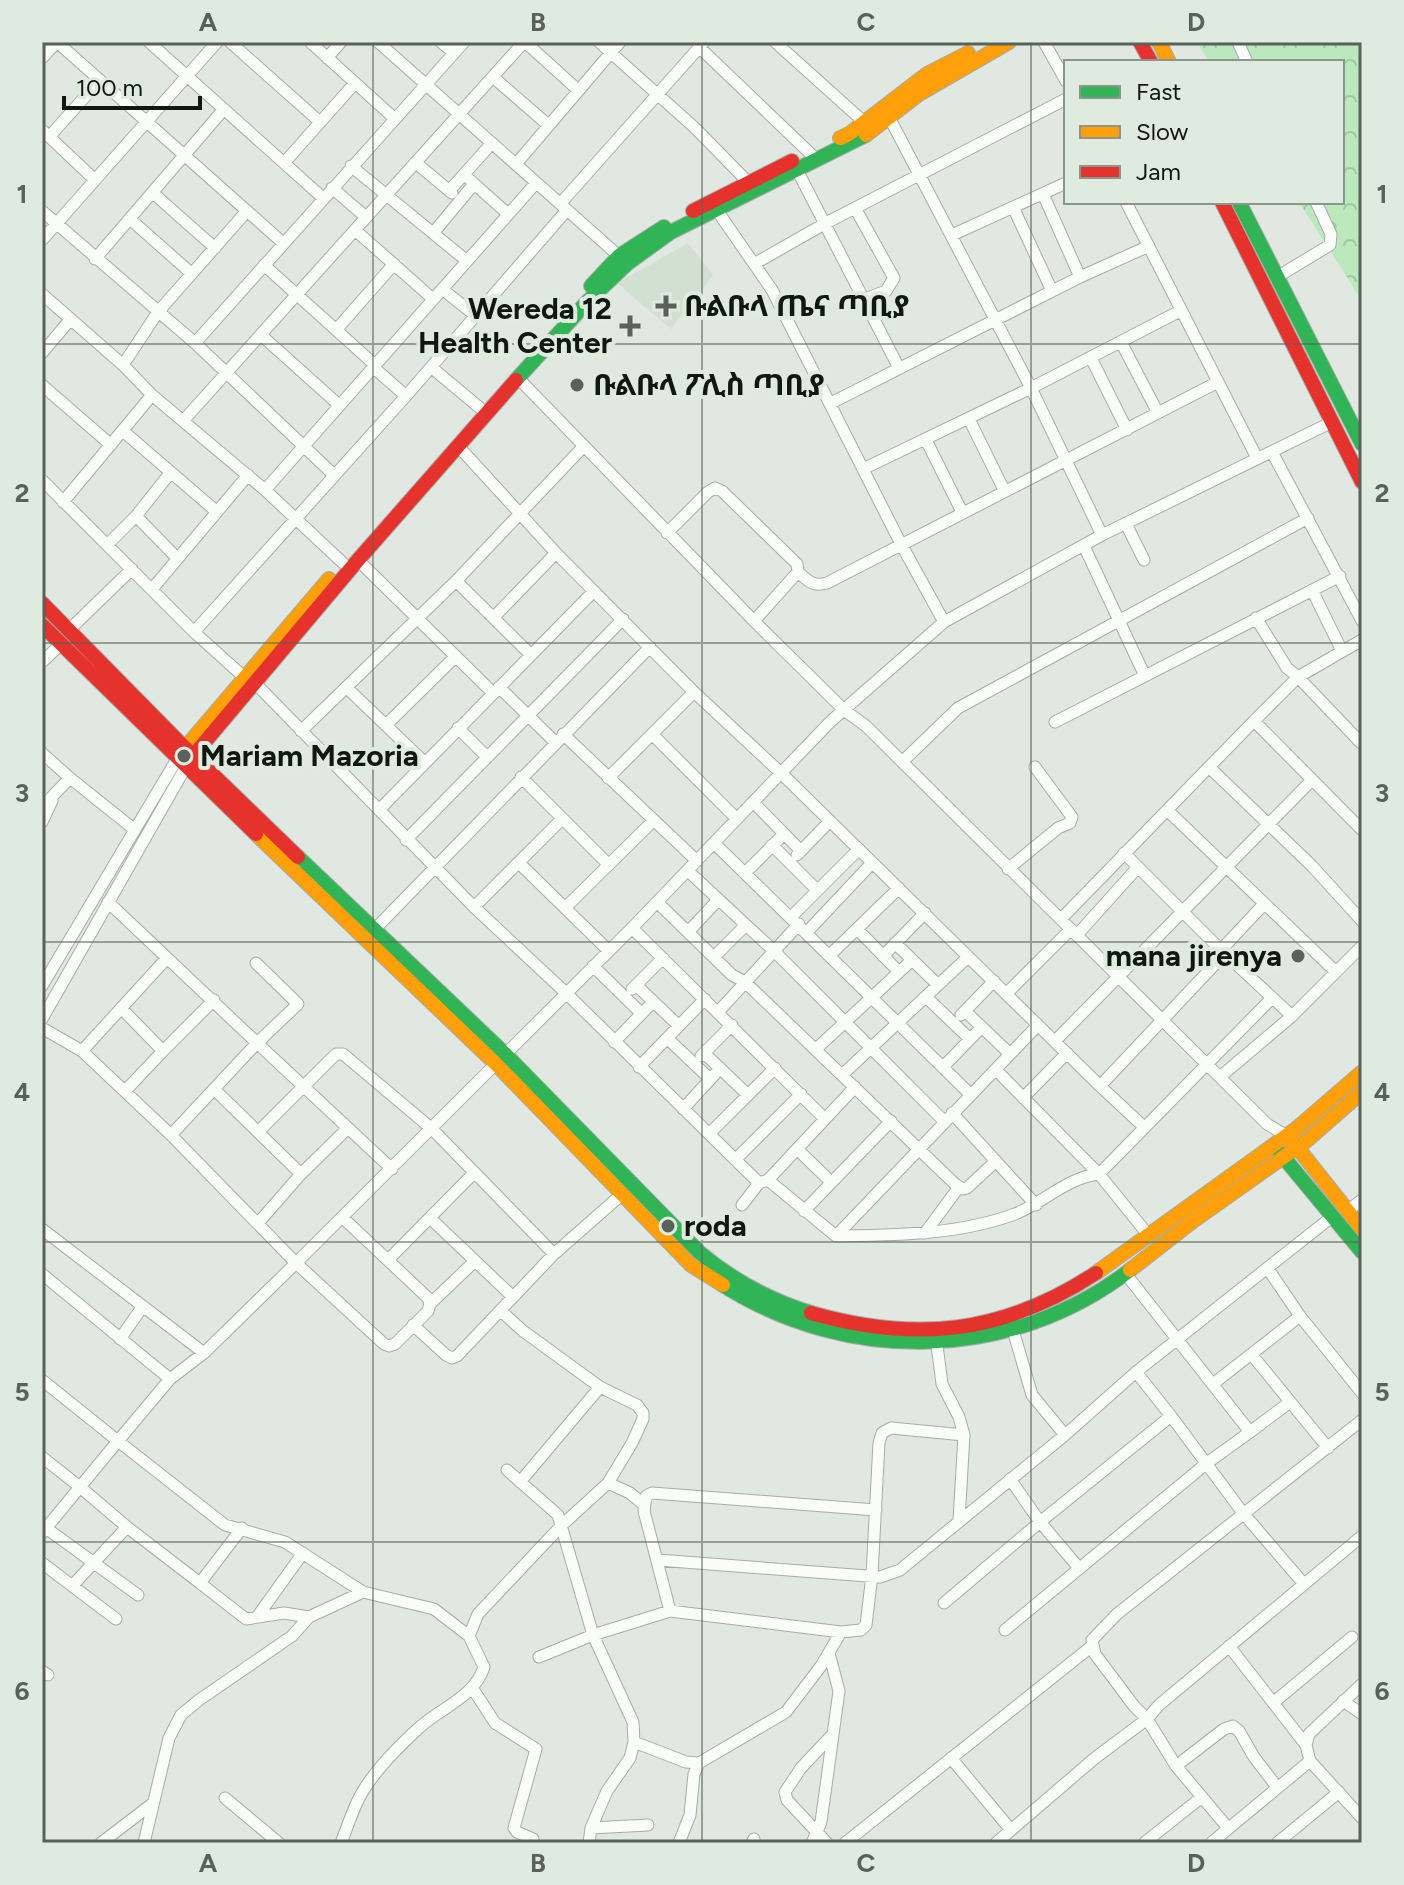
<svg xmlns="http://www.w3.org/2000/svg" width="1404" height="1885" font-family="Figtree,'Noto Sans Ethiopic',sans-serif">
<defs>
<pattern id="forest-crowns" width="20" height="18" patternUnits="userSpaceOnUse" patternTransform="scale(2)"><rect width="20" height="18" fill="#bbe9bd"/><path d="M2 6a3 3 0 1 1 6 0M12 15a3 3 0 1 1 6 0" fill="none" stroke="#a0c7a1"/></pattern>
</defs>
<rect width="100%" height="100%" fill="#e1e8e1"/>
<path fill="#d2e0d2" d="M688,243L713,275L671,329L617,283Z"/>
<path fill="url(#forest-crowns)" d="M1197,42H1362V301L1299,202H1342V62H1209Z"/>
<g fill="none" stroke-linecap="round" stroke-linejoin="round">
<defs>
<path id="street" d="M57,42L283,243
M149,42L323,198
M230,42L320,122
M310,42L394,118
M378,42L619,256
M441,42L454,53
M525,42L578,90
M599,42L695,128L748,182
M775,42L864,122
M1044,42L1066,81
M1238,42L1247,62
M699,47L816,159
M42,58L57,42
M327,58L341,42
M493,77L547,124
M889,117L1031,388L1102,535
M42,130L95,180
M49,137L100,80
M284,163L355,83
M416,163L452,193
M516,164L620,42
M351,166L467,261
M796,168L899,368
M470,180L508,214
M332,188L366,217
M449,191L492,143
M153,193L215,248
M1043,194L1080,277
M1126,202L1257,458
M560,204L704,42
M1013,207L1052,291
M855,208L894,278L886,291L865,299
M716,209L772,290L901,544L944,622
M42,211L195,343L334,475
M130,219L192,274
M355,230L433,299
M434,232L474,184
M952,235L1066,183
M42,240L217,42
M95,259L224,109
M754,264L826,223L1066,99
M264,265L375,365
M1277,277L1330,245L1331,234L1316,202
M442,289L476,316
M42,294L123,365L158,312L247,211
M336,330L394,264
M261,335L339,405
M1121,342L1158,413
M195,343L464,42
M42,353L70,320
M1091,358L1127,430
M373,367L406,396
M431,367L480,408
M518,378L754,621L844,710L866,726L1267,1124L1287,1136
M42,385L111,445
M152,395L265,490L343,563
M831,403L1080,277L1149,246
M969,419L1004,490
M183,421L524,42
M123,431L217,512
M926,440L962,512
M459,447L556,553L694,692L782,774L1100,1086
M1272,452L1362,621
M863,469L1031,388L1180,311
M42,480L194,632L245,678
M265,490L536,183
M63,502L152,395L123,365
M136,516L177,558
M1126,524L1144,560
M667,533L708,492L715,488L722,491L797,564L798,572C808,581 813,587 827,583L1218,382
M107,545L136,516L171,472
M1084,546L1144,674
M358,560L493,693
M456,581L531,655
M153,588L248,475
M1312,590L1342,651
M494,617L556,553
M1256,618L1287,668L1298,677L1362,640
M754,621L798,572
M69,630L132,569
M194,632L406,396L567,210
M42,662L60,645
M255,683L474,907L566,993L759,1183
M346,687L424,762
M499,687L555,742
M1254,721L1298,677L1362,744
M1055,722L1340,576
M386,725L456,656
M458,728L487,757
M301,731L456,581L583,447
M563,734L697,861
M652,734L736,818
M42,753L70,778L42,807
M902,762L958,708L1308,518
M521,777L608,864
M70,778L135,830
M608,778L694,692
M753,802L801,851
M379,810L594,591
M1167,810L1336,972L1362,946
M42,822L52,801
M1362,830L1254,721L1209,767L1312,866L1362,921
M406,840L623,619
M714,843L970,1094
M772,845L817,890
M1124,853L1221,950L1292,1016
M797,855L830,821
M519,863L609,951
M1008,869L1058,828L1070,823L1072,817L1035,767
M688,871L773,950L944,1121
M745,873L784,834
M657,902L732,975L745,982L955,1184L963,1189L967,1188L996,1161
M474,907L562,819
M565,908L653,821
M792,916L859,849
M1061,919L1209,767
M632,928L825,1119
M375,929L650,647
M857,929L899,972
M688,932L718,900
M807,932L872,863
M1077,935L1138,867
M895,943L938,985
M830,955L899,888
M883,956L925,913
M714,957L746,925
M256,963L298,1004L257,1043L392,1169
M593,966L641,1013
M636,985L679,1026
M42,986L180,754
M632,989L663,958
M1007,993L1071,929
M926,997L970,1039
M121,1008L163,1051L126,1090
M965,1011L1010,1054
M718,1012L799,924
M961,1015L994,981
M42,1019L188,763
M42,1028L82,1051L171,1135
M667,1038L710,1079
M1055,1041L1312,780
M614,1042L653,1002
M816,1049L911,961
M82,1051L167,958
M163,1051L214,1000
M704,1053L748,1095
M701,1056L732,1025
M639,1067L705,999
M943,1067L982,1027
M996,1070L1099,1174L1149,1236
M842,1075L968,957
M1220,1077L1292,1016L1336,972
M215,1090L301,1174L259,1222
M1023,1098L1067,1053
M683,1109L715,1074
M952,1113L1036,1205
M1144,1127L1100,1086L1218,961L1221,950L1264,904
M258,1132L336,1054H343L432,1129L554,1254
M709,1134L775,1068
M797,1149L831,1182
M736,1159L801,1094
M301,1174L347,1129
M768,1180L836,1236C896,1235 958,1235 1015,1214C1043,1203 1068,1177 1099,1174L1272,998
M742,1205L759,1183L768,1180L855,1087
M804,1211L891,1121
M1347,1211L1362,1200
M343,1218L428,1298L430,1304L428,1311L395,1344L389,1346L384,1344L296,1263L632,928L831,721L944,622L1102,535L1332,422
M430,1218L513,1297
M42,1229L204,1353
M925,1233L959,1187
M836,1236L1038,1025
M389,1259L474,1173
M1268,1269L1300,1316L1362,1393
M42,1274L170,1379
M430,1304L475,1261
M413,1325L446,1355L452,1358L457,1356L554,1254L621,1195
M1013,1330L1032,1395L1065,1435
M120,1339L143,1306
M937,1345L942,1384L959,1417L964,1435L959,1520
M1252,1355L1328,1448
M1136,1372L1171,1416
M42,1380L118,1441L170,1379L204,1353L296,1263L171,1135L257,1043L108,902
M1213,1384L1300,1316
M1250,1432L1290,1402
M42,1457L80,1487L118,1441L225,1525L285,1542L363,1592L434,1609L469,1636L484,1667C475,1696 443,1707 421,1726C401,1744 377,1768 363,1791C353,1807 348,1826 341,1843
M507,1470L558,1515L593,1635L633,1722L634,1742L630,1758L607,1791L591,1828L589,1843
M1010,1479L1040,1522L1171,1416L1243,1513L1303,1583
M520,1482L600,1387
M608,1483L630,1493L643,1504
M127,1527L200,1583L242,1528
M46,1528L138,1595
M42,1533L80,1487L127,1527L72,1586
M658,1560L880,1577L900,1570L1065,1435L1136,1372L1333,1216
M42,1563L116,1619
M200,1583L246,1619L284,1613L309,1617
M944,1603L1040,1522L1079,1568
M670,1611L644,1511L646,1496L652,1493L876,1510
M257,1617L303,1553
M1005,1630L1207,1463L1250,1432L1125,1273
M469,1636L478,1614L562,1525L608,1483L632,1443L643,1419V1413L637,1405L600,1387L523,1331L501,1311
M1229,1646L1306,1745
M539,1657L593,1635L670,1611L841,1632L861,1630L866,1625L872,1575L879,1443L882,1433L891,1428L964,1435
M42,1671L48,1675
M473,1689L495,1723L536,1749L514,1828L517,1832L533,1839V1843
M1343,1701L1362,1714
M1273,1703L1352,1637
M634,1742L686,1762L699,1763
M951,1758L1011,1830
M1310,1761L1362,1818
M1176,1766L1224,1729L1233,1726L1239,1731L1254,1757L1277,1787
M225,1798L279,1843
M591,1828L648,1825
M1228,1828L1176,1766L1147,1719L1134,1706L1095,1654L1092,1640L1117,1614L1362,1420
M101,1843L152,1804
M144,1843L169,1738L181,1715L199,1700L292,1636L309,1617L363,1592
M679,1843L690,1815L694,1774L699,1763L786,1712L821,1666L841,1632
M752,1843L754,1839
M812,1843L821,1822L839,1691L829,1653
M827,1843L787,1800L785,1792L801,1768L832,1735
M845,1843L1092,1646
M996,1843L1095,1758L1147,1719L1159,1705L1362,1536
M1144,1843L1202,1797
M1211,1843L1310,1761L1306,1745L1309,1734L1362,1684
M1277,1843L1339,1792"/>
<path id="fast" d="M1239,202L1362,444
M591,286L619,256L664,227
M516,380L588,301L628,263L671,232L866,135
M298,857L504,1053L699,1252C732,1280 769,1300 811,1313
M1280,1153L1362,1252
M723,1285C849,1365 1012,1361 1130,1270"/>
<path id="slow" d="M1159,42L1169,62
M866,135L919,94L1009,42
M840,138L849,134L927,74L968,53
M186,747L329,579
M256,834L496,1064L691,1265L723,1285
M1293,1142L1362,1229
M1130,1270L1193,1221L1306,1141L1362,1092
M1096,1273L1296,1129L1362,1072"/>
<path id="jam" d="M1140,42L1151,62
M1222,202L1362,482
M693,211L792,161
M42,603L176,739L298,857
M42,625L256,834
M193,756L358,560L516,380
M811,1313C916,1343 1003,1334 1096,1273"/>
</defs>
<use href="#street" stroke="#a7aca7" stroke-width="13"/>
<use href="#fast" stroke="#a7aca7" stroke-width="16"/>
<use href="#slow" stroke="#a7aca7" stroke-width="16"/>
<use href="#jam" stroke="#a7aca7" stroke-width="16"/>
<use href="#street" stroke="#fafcfa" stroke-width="11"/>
<use href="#fast" stroke="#30b455" stroke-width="14"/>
<use href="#slow" stroke="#ff9f0a" stroke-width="14"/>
<use href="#jam" stroke="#e5322d" stroke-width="14"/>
</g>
<path fill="none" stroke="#5a605a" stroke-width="2" stroke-opacity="0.55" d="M373,42V1843M702,42V1843M1031,42V1843M42,344H1362M42,643H1362M42,942H1362M42,1242H1362M42,1542H1362"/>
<g fill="#5a605a" stroke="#deebde" stroke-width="3">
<path d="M662 294h8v8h8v8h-8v8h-8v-8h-8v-8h8z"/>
<path d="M626 314h8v8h8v8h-8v8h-8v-8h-8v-8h8z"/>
<circle cx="577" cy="385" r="8"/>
<circle cx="184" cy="756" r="8"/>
<circle cx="1298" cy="956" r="8"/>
<circle cx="668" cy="1226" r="8"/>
</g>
<g text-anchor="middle" stroke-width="8" stroke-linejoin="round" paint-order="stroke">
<g font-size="30" font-weight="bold" fill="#111611" stroke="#deebde" text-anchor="start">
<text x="684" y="316">ቡልቡላ ጤና ጣቢያ</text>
<text x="612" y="319" text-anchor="end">Wereda 12<tspan x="612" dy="34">Health Center</tspan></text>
<text x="593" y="395">ቡልቡላ ፖሊስ ጣቢያ</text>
<text x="200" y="766">Mariam Mazoria</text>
<text x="1282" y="966" text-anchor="end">mana jirenya</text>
<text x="684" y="1236">roda</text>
</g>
</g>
<rect width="1404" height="1885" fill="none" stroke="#deebde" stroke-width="88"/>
<rect x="1064" y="60" width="280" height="144" fill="#deebde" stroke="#8c968c" stroke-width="2"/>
<rect x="1080" y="86" width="40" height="12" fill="#30b455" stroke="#8c968c" stroke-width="2"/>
<text x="1136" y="100" font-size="24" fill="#111611">Fast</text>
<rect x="1080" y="126" width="40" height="12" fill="#ff9f0a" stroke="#8c968c" stroke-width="2"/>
<text x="1136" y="140" font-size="24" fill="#111611">Slow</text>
<rect x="1080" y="166" width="40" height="12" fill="#e5322d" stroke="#8c968c" stroke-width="2"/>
<text x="1136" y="180" font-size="24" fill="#111611">Jam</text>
<path d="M64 96v12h136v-12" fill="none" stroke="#111611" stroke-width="4"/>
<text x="76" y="96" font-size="24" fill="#111611" stroke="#deebde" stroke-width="6" paint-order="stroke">100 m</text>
<rect x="44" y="44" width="1316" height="1797" fill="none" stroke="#5a605a" stroke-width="3"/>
<g font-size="26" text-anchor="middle" font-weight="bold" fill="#5a605a">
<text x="208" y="31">A</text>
<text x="538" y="31">B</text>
<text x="866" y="31">C</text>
<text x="1196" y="31">D</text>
<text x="22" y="203">1</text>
<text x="1382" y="203">1</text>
<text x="22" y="502">2</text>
<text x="1382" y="502">2</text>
<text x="22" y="802">3</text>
<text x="1382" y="802">3</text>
<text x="22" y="1101">4</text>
<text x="1382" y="1101">4</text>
<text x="22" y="1401">5</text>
<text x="1382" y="1401">5</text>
<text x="22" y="1700">6</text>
<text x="1382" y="1700">6</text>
<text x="208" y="1872">A</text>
<text x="538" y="1872">B</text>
<text x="866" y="1872">C</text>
<text x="1196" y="1872">D</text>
</g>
</svg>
